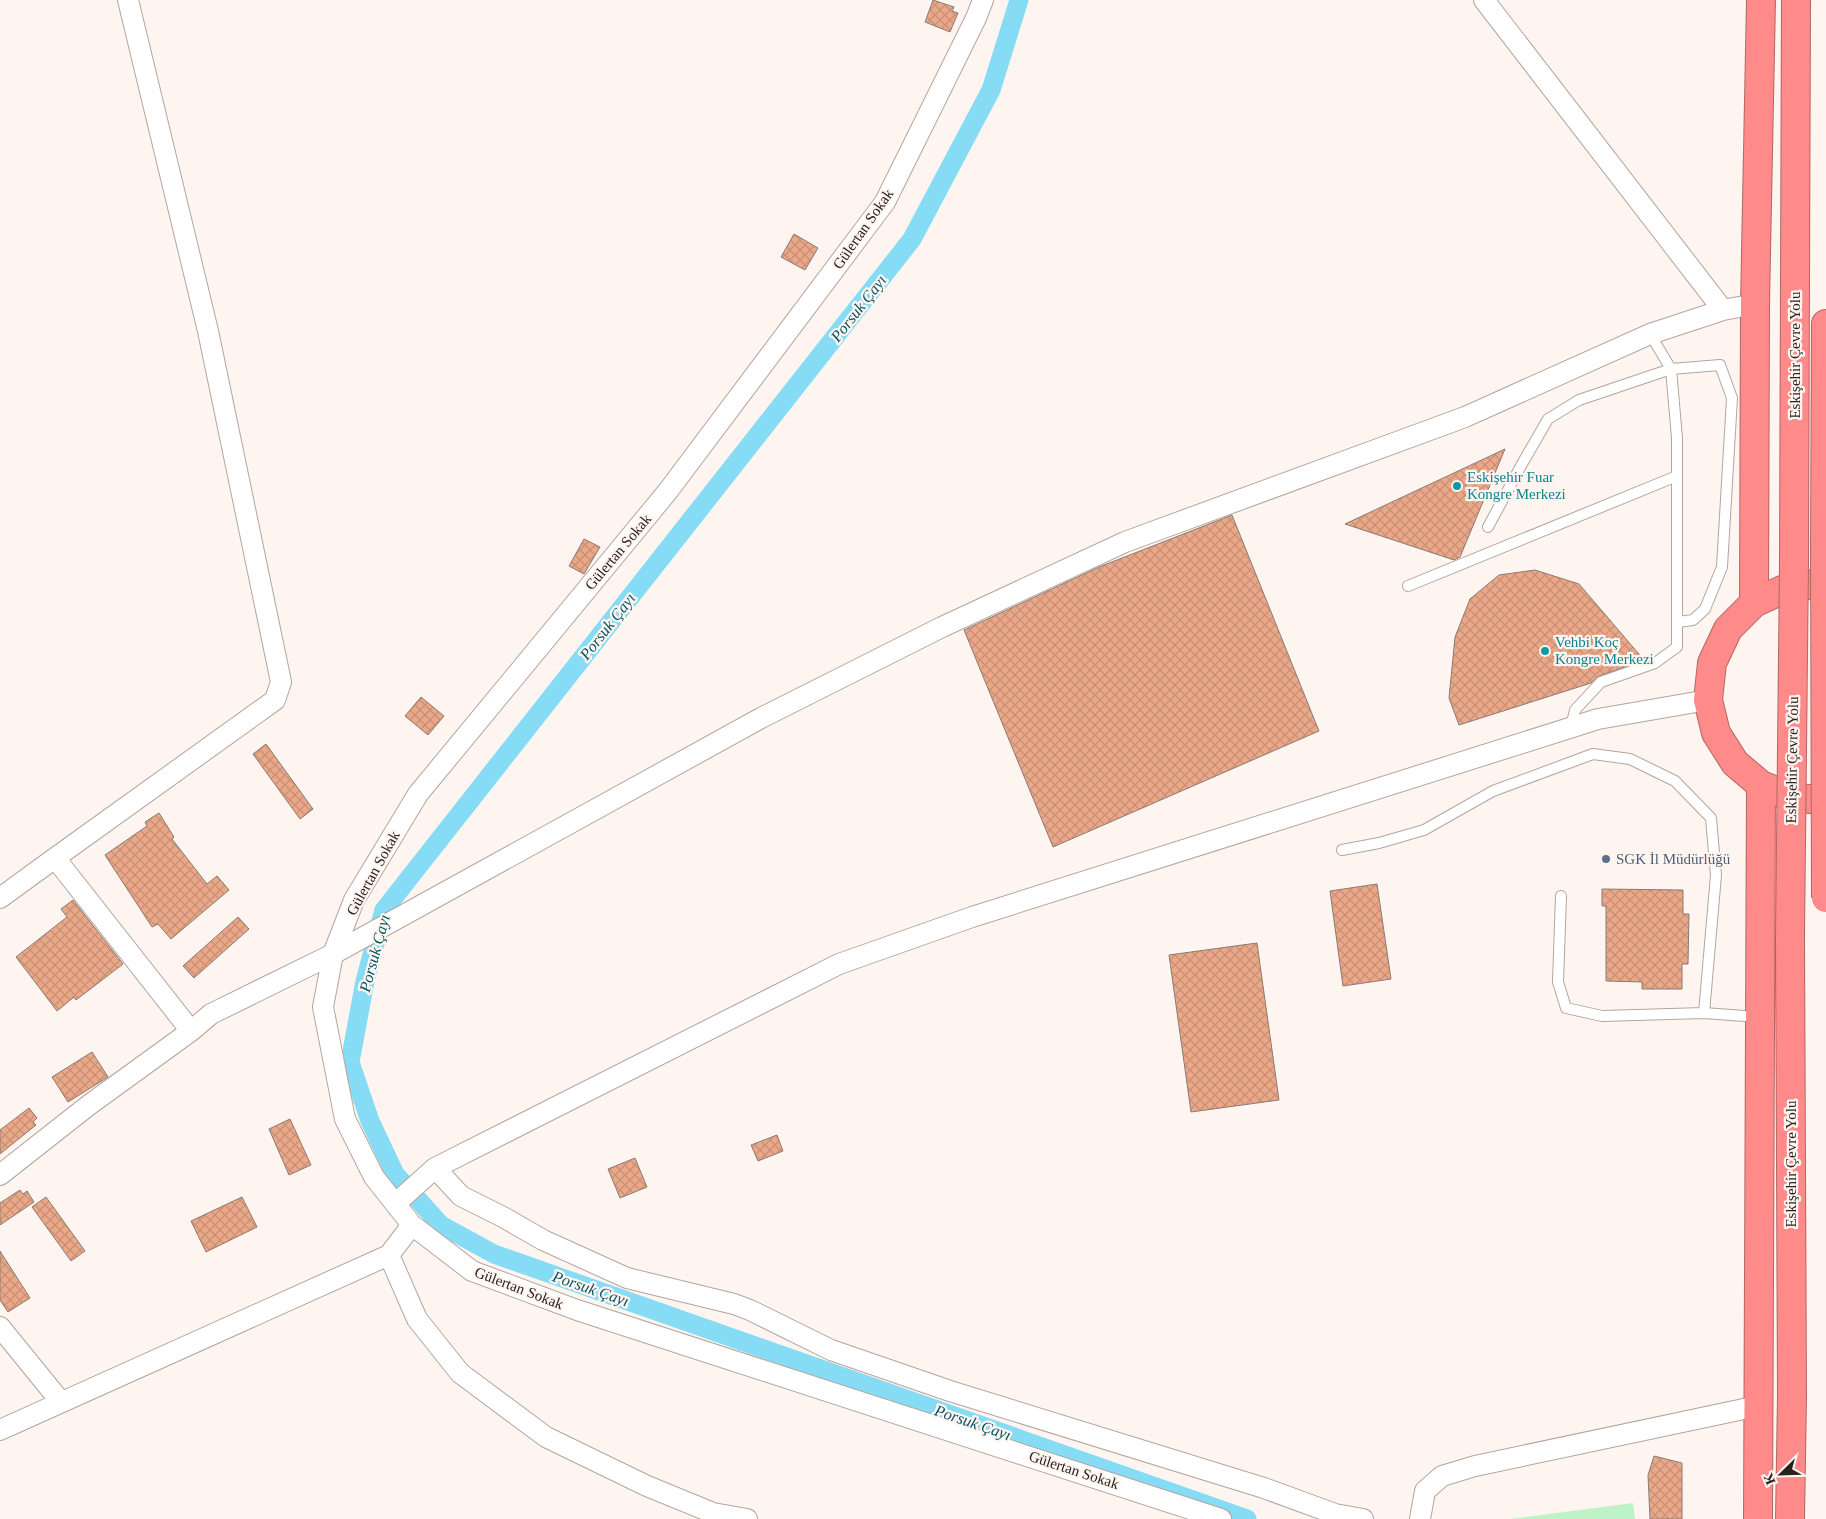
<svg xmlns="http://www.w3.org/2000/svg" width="1826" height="1519" font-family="Georgia,serif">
<defs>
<pattern id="building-cross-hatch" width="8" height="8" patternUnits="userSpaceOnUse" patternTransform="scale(1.25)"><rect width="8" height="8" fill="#eaa888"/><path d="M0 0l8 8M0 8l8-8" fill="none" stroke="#c99075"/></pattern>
</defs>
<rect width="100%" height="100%" fill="#fff5f0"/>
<path fill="#bef2c7" d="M1633,1503L1635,1519H1510Z"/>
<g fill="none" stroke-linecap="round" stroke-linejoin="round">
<path stroke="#86dcf5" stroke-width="19" d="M1019,0L991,90L912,239L384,910L365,981L350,1062L370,1121L395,1174L441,1225L494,1254L1247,1519"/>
</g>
<path fill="url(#building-cross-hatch)" stroke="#8a7b74" d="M933,0L954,7L952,11L958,13L950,32L925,22Z
M794,234L818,248L805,270L781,257Z
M1505,449L1460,557L1454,560L1345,524Z
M1232,515L1319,731L1053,847L964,630L1099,567Z
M584,539L600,547L584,574L569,566Z
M1535,570L1579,584L1644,660L1599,676L1591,683L1459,725L1449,698L1455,637L1470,599L1499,575Z
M421,697L444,716L428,735L405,716Z
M266,744L313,809L300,819L253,754Z
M159,813L174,837L172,839L207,884L217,876L229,890L171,939L158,924L152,927L105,855L147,826L145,822Z
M1377,884L1391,979L1343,986L1330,891Z
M1602,889L1683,890V914H1689L1688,964H1682V989H1642V982L1606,981V906H1602Z
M73,900L123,964L76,1000L74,997L57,1011L16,957L67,917L61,909Z
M238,917L249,929L194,978L183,966Z
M1257,943L1279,1100L1191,1112L1169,955Z
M92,1052L108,1077L68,1102L52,1077Z
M29,1108L37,1118L33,1122L36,1125L0,1154V1130Z
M290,1119L311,1165L289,1175L269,1129Z
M777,1135L783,1151L758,1161L751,1145Z
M635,1158L647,1187L620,1198L608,1169Z
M20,1190L23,1194L27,1191L34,1202L0,1225V1203Z
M46,1197L85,1251L71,1261L32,1207Z
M242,1197L257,1227L206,1252L191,1221Z
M0,1251L30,1298L8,1312L0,1300Z
M1654,1456L1682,1463V1519H1650L1648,1475Z"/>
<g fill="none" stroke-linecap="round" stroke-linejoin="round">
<defs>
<path id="lane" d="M1488,527L1522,464L1548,419L1579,400L1671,369L1720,365L1732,398L1722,567L1705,609L1693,620L1678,622
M1408,586L1677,476
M1571,727L1575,710L1601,682L1655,663L1677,647V438L1671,369L1650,334
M1342,850L1379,843L1424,830L1493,791L1593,754L1630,759L1675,781L1711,818L1716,875L1704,1013
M1561,896L1558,982L1566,1008L1602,1016L1704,1013L1758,1017"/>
<path id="street" d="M128,0L208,331L281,682L275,700L55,858L191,1031
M983,0L976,18L885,202L668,491L418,794L354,900L333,954L323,1007L345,1119L374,1177L412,1225L472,1271L577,1310L1221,1519
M1484,0L1723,310
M0,898L55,858
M435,1168L461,1196L503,1217L543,1240L627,1278L734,1304L750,1310L831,1350L950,1391L1264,1488L1335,1514L1363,1519
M0,1175L89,1105L191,1031L211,1014L333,954L761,718L942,627L1125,542L1465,417L1650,334L1723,310L1755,304
M395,1204L435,1168L839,964L972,917L1598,719L1708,700
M389,1255L417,1319L460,1373L546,1437L647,1486L713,1513L747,1519
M0,1327L61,1402
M0,1430L389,1255L412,1225
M1420,1519L1425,1491L1442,1476L1475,1466L1758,1406"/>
<path id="highway" d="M1825,547L1826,324
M1794,562L1796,0
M1826,586L1813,584L1782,590L1754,603L1728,629L1712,663L1708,700L1716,733L1735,763L1761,785L1793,798L1826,800
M1754,603L1755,304L1761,0
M1758,1519L1761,785
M1790,1519L1792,1396L1790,936"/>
</defs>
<use href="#lane" stroke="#b4a59e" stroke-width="12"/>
<use href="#street" stroke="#b4a59e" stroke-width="22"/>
<use href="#highway" stroke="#b36665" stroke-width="30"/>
<use href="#lane" stroke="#fff" stroke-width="10"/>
<use href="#street" stroke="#fff" stroke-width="20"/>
<use href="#highway" stroke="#fe8a8a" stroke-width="28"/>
<defs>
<path id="highway-bridge" d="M1825,547L1826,898
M1790,936L1794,562"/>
</defs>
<use href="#highway-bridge" stroke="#b36665" stroke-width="30" stroke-linecap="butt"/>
<use href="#highway-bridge" stroke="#fe8a8a" stroke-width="28"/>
</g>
<g fill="#0f9aa8" stroke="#fff5f0" stroke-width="2">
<circle cx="1457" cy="486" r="5"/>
<circle cx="1545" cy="651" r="5"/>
</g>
<circle fill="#5c6f8a" stroke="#fff5f0" stroke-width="2" cx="1606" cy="859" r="5"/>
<g text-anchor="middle" stroke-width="4.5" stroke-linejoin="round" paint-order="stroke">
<g font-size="15" fill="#292320" stroke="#fff5f0">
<text transform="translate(863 229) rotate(-55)" y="5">Gülertan Sokak</text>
<text transform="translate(1795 355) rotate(-90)" y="5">Eskişehir Çevre Yolu</text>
<text transform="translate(618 552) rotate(-50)" y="5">Gülertan Sokak</text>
<text transform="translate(1792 760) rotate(-89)" y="5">Eskişehir Çevre Yolu</text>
<text transform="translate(373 873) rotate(-61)" y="5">Gülertan Sokak</text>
<text transform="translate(1791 1164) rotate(-90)" y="5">Eskişehir Çevre Yolu</text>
<text transform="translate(519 1288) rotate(21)" y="5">Gülertan Sokak</text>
<text transform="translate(1074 1470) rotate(18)" y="5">Gülertan Sokak</text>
</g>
<g font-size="15" fill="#0d838f" stroke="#fff5f0" text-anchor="start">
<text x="1467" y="482">Eskişehir Fuar<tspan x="1467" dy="17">Kongre Merkezi</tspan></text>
<text x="1555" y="647">Vehbi Koç<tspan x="1555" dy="17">Kongre Merkezi</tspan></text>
</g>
<g font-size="15" fill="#4e5e75" stroke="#fff5f0" text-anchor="start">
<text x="1616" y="864">SGK İl Müdürlüğü</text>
</g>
<g font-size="16" font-style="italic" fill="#055364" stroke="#fff5f0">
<text transform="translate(858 308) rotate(-52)" y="6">Porsuk Çayı</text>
<text transform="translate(607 626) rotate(-52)" y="6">Porsuk Çayı</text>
<text transform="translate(374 953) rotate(-75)" y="6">Porsuk Çayı</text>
<text transform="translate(591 1288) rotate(19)" y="6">Porsuk Çayı</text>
<text transform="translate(973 1422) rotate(19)" y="6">Porsuk Çayı</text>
</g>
</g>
<g transform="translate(1781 1474) rotate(247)" stroke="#fff5f0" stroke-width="4" paint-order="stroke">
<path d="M0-4L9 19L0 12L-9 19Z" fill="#292320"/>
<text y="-8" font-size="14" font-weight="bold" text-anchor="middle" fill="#292320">K</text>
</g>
</svg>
